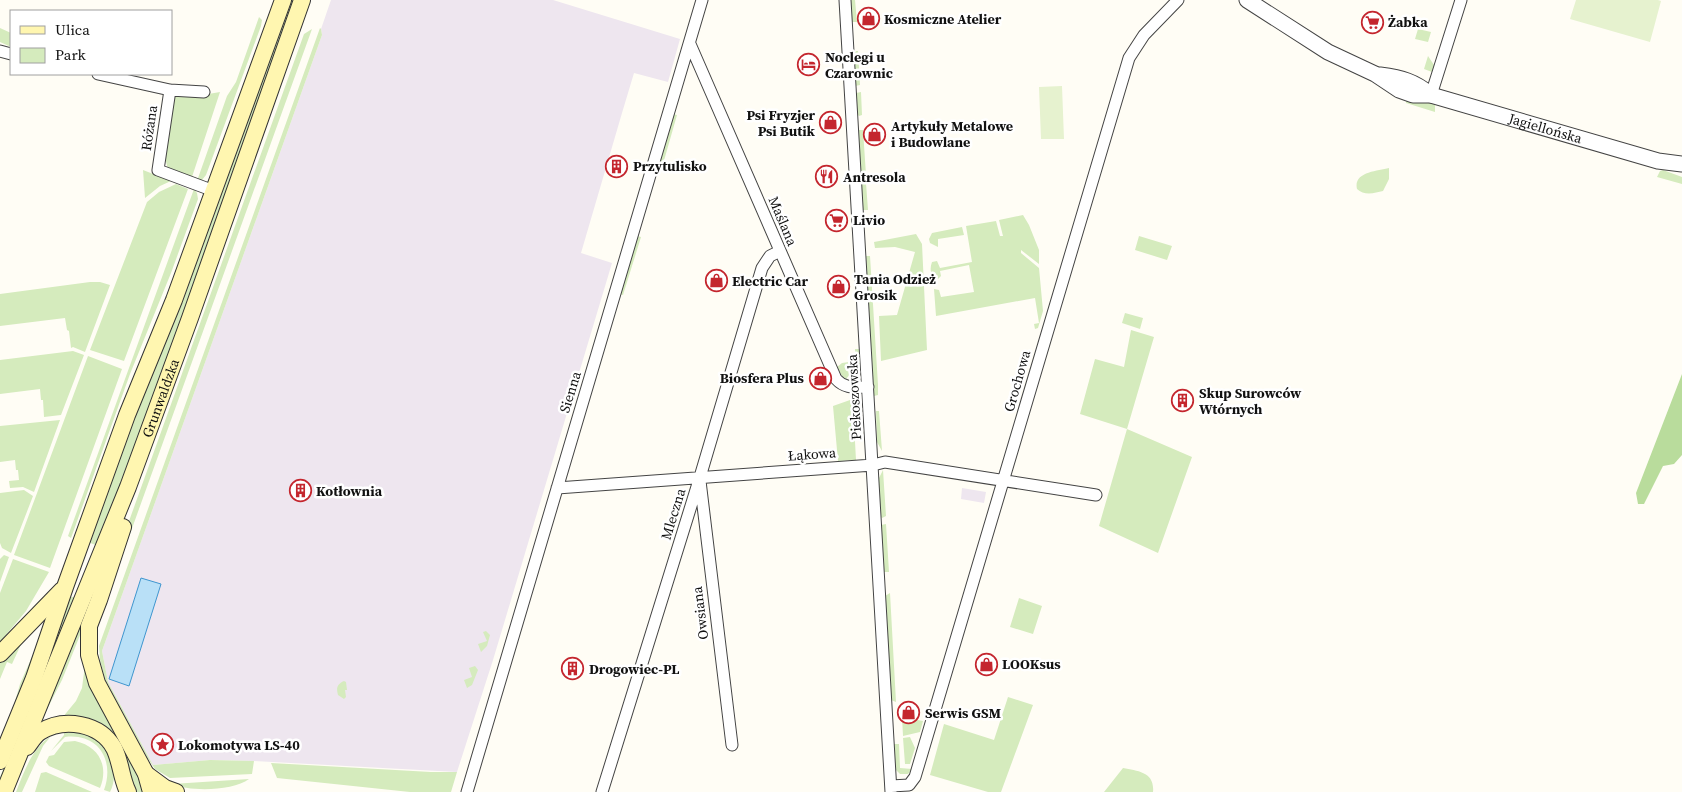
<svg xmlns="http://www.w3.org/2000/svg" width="1682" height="792" font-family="'Source Serif 4',serif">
<rect width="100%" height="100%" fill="#fffdf5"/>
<path fill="#eee6ef" d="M331,0H553L680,39L668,82L634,73L622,113L581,253L612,263L493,660L457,772L254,761L210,760L153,765L108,682L102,651L322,35L321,29Z
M962,488L986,492L984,503L961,499Z"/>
<path fill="#d5ebbd" d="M289,0H296L115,502L98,546L88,542Z
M850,0H855L857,22H851Z
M259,17L262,20L261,26L206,175L202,180L197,181L227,96L236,82Z
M0,28L11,33V47L0,42Z
M320,28L321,29L322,35L102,651L108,682L153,765L210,760L254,761L252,774L170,778L155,769L147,757L105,679L100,660L99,646Z
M312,29L108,595L119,549L304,34Z
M1418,29L1431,32L1428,42L1415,39Z
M856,51H858L860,85L855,86L853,55Z
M1428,56L1434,65L1432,72L1424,69Z
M220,92L191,180L168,170L165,157L173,100L175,97L197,96Z
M861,92L862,115L859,116L857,114L856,93Z
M1406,97L1435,104V112L1406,103Z
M673,114L677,115L663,164L659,163Z
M858,130H863L866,175L860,176Z
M1389,168V179L1383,191C1375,193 1364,196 1357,189C1353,172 1377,171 1389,168Z
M143,170L171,181L160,186L145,198Z
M1663,170L1682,177V184L1657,177L1660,171Z
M861,183H866L868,210H863Z
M176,184L188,189L124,361L90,350L147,202L159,192Z
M194,189L197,193L198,199L171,273L130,374L71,538L68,536Z
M1023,215L1029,225L1039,250V264L1021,250V253L1039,268L1043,311L1038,328L1035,329L1034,324L1039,323L1035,298L936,316L934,289L939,290L941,297L974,292L969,265L940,271L941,276L938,279C931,276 929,270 932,262L937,261L940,268L972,262L966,226L996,221L1000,236H1003L999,220Z
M962,227L964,235L938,239V247L930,243L929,239L932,233Z
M916,234L922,244L927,350L881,361L879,316L897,315L915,252L895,247L875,248L874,242Z
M637,236L641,237L623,295L619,294Z
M1139,236L1172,246L1167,260L1135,250Z
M866,256H870L878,385V395L874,396Z
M90,282H100L110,285L85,352L73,347L71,348L69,331L67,330L65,318L0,326V294Z
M1125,313L1143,318L1140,329L1122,323Z
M1131,330L1154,337L1127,429L1192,457L1158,553L1099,526L1127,429L1080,414L1095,359L1124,367Z
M855,349H859C860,359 863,371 856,378Z
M73,351L84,355L61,415L44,417L43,400H41L40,389L0,394V360Z
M88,356L122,369L50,568L14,555Z
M849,362L851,373L846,379L842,376L837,367L842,363Z
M850,400L853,405L856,460L838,461L833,406Z
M876,411H879L882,451L877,442Z
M60,420L34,492L23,487L10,488L9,481L19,480L18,470H16L15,460L0,462V426Z
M883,470L886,516L882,518L881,517L878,480Z
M24,490L33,496L11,553L2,548L0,543V493Z
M886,524L889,572H884L881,525Z
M4,555L9,557L0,582V559Z
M13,559L49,572L26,611L0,642V593Z
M890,593L896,702L891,700L885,596Z
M68,596L77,598L0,786V777L24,719Z
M1019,598L1042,606L1033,634L1010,627Z
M88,602L93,603L62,680L38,727Z
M486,631L490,635L487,646L481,652L478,644L487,641L483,632Z
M23,640L12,664L7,662L0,679V660Z
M38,643H40L12,712L20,684Z
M85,665L146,792H133L124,755L62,718L76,701L82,688Z
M475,666L478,670L472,685L467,688L464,680L472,677L469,668Z
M344,681L346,682L347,690H345L346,697L344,699L338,695C336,688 337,684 344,681Z
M1008,697L1033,705L1001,792H988L930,775L944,724L994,740Z
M902,717L923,721L920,732L903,736Z
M64,731C75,731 88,732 97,739C112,751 119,775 110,792L104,790C115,760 98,733 65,737L51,751L64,735Z
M51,736L43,746L22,792H16C24,772 32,748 51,736Z
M910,737L915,748L910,764H905L903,738Z
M75,741C99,746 109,766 100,788L49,766L46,762L49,756L54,755L64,742Z
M894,744H899L900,768L912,769L908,774H900L896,770L895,764Z
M271,763L431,772H457L451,792H410L277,778Z
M1123,768C1138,771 1155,772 1153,792H1104Z
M46,772L92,792H35L41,773Z
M249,779C233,791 190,792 172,784Z"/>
<path fill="#b9dc9c" d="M1682,374V455L1674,464L1663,466L1644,504H1638L1636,493Z"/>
<path fill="#e6f2cf" d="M1576,0H1658L1661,1L1650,42L1570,19Z
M1062,86L1064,139H1041L1039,87Z"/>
<path fill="#b9e0f7" stroke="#3f96cf" d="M141,578L161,584L129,686L109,679Z"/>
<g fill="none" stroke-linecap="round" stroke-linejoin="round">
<defs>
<path id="minor" d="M845,0L891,792
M690,44L836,379C845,389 855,387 868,387
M0,51L11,54
M98,74L170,90L204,92
M170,90L158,170L214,191
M1431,95L1461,0
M700,481L732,745
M557,488L873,465L885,462L1096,495
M891,786L909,785L915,777L1129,58L1144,35L1178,0
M467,792L702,0
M602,792L700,477L762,268L770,256L780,251"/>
<g id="tertiary">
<path id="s1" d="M1247,0L1328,52L1375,74L1399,90L1413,95H1431L1658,161L1682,164"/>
<path d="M1380,75C1402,78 1414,81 1431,95"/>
</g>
<g id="secondary">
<path d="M123,527L99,600L89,626V655L97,683L146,774L151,792"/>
<path d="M0,654L62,590"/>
<path d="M27,747C31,742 35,735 40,732C64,717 100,723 114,748C121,762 121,778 128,792"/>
<path d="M0,761L34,678L65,587L127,415L174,300L283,0"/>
<path d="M146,774L165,788L176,792"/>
<path id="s2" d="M4,792L128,487L190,318L302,0"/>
</g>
</defs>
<use href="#minor" stroke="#444" stroke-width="13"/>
<use href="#tertiary" stroke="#444" stroke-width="17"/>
<use href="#secondary" stroke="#333" stroke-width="18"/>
<use href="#minor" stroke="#fff" stroke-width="11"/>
<use href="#tertiary" stroke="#fff" stroke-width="15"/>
<use href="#secondary" stroke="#fff6b0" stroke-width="16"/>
</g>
<defs>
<symbol id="shop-ring" viewBox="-11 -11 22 22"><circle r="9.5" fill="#fff" stroke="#c4262e" stroke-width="1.5"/><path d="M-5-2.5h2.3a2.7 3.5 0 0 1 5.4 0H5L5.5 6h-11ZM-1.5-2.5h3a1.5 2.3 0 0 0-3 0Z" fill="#c4262e"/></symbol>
<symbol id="supermarket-ring" viewBox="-11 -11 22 22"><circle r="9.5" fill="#fff" stroke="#c4262e" stroke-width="1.5"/><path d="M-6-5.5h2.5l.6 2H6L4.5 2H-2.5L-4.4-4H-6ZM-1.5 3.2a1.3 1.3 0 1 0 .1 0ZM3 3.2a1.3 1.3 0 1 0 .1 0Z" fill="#c4262e"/></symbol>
<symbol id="hotel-ring" viewBox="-11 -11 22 22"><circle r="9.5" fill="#fff" stroke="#c4262e" stroke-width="1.5"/><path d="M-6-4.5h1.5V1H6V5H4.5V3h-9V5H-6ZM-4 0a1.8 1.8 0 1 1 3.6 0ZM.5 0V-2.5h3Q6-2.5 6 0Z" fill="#c4262e"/></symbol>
<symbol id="building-ring" viewBox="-11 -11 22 22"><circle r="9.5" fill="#fff" stroke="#c4262e" stroke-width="1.5"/><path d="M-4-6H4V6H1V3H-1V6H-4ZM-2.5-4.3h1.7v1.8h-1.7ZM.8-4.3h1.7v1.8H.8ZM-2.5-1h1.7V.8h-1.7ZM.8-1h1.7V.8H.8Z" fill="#c4262e"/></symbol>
<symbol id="restaurant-ring" viewBox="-11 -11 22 22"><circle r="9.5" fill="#fff" stroke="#c4262e" stroke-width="1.5"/><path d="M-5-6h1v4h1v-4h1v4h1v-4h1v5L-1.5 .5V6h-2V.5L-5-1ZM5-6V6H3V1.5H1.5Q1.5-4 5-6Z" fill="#c4262e"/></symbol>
<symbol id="sight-ring" viewBox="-11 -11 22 22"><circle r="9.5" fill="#fff" stroke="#c4262e" stroke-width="1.5"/><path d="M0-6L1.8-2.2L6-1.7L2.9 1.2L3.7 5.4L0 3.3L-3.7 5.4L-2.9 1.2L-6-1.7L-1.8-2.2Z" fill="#c4262e"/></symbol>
</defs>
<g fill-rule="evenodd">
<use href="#shop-ring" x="856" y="6" width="25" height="25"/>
<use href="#supermarket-ring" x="1360" y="10" width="25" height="25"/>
<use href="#hotel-ring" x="796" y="52" width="25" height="25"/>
<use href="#shop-ring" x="818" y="110" width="25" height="25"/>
<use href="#shop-ring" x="862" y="122" width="25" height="25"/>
<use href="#building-ring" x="604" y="154" width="25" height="25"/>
<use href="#restaurant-ring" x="814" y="164" width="25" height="25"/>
<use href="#supermarket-ring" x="824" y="208" width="25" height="25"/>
<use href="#shop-ring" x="704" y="268" width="25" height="25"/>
<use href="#shop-ring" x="826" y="274" width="25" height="25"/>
<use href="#shop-ring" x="808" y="366" width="25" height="25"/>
<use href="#building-ring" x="1170" y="388" width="25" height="25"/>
<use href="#building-ring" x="288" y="478" width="25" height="25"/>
<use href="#shop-ring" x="974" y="652" width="25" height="25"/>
<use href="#building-ring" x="560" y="656" width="25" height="25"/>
<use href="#shop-ring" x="896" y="700" width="25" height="25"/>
<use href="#sight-ring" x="150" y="732" width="25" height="25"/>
</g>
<g text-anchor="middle" stroke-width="5" stroke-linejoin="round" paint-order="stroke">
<g font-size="14" font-weight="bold" fill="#111" stroke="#fff" text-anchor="start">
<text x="884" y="24">Kosmiczne Atelier</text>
<text x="1388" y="27">Żabka</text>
<text x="825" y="62">Noclegi u<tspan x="825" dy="16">Czarownic</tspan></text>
<text x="815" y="120" text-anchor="end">Psi Fryzjer<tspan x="815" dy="16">Psi Butik</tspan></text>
<text x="891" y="131">Artykuły Metalowe<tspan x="891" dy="16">i Budowlane</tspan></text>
<text x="633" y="171">Przytulisko</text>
<text x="843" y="182">Antresola</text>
<text x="853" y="225">Livio</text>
<text x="854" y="284">Tania Odzież<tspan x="854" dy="16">Grosik</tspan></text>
<text x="732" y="286">Electric Car</text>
<text x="804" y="383" text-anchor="end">Biosfera Plus</text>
<text x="1199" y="398">Skup Surowców<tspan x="1199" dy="16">Wtórnych</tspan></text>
<text x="316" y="496">Kotłownia</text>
<text x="1002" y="669">LOOKsus</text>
<text x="589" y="674">Drogowiec-PL</text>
<text x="925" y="718">Serwis GSM</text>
<text x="178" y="750">Lokomotywa LS-40</text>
</g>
<g font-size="14" fill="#111" stroke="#fff">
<text transform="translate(149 128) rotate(-82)" y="5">Różana</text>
<text dy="5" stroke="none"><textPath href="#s1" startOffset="329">Jagiellońska</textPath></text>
<text transform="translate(783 221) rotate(67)" y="5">Maślana</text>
<text transform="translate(1017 381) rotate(-74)" y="5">Grochowa</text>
<text transform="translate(570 392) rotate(-73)" y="5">Sienna</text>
<text transform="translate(854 397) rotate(-93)" y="5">Piekoszowska</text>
<text dy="5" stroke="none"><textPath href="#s2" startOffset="424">Grunwaldzka</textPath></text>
<text transform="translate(812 454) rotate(-4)" y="5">Łąkowa</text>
<text transform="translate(673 514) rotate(-73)" y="5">Mleczna</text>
<text transform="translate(700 613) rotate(-97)" y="5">Owsiana</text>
</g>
</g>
<rect x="10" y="10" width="162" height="65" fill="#ffffff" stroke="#a0a0a0"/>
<rect x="20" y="26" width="25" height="8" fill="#fff6b0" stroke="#a0a0a0"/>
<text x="55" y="35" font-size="15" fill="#111111">Ulica</text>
<rect x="20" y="48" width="25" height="15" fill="#d5ebbd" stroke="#a0a0a0"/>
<text x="55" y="60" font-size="15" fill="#111111">Park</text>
</svg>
